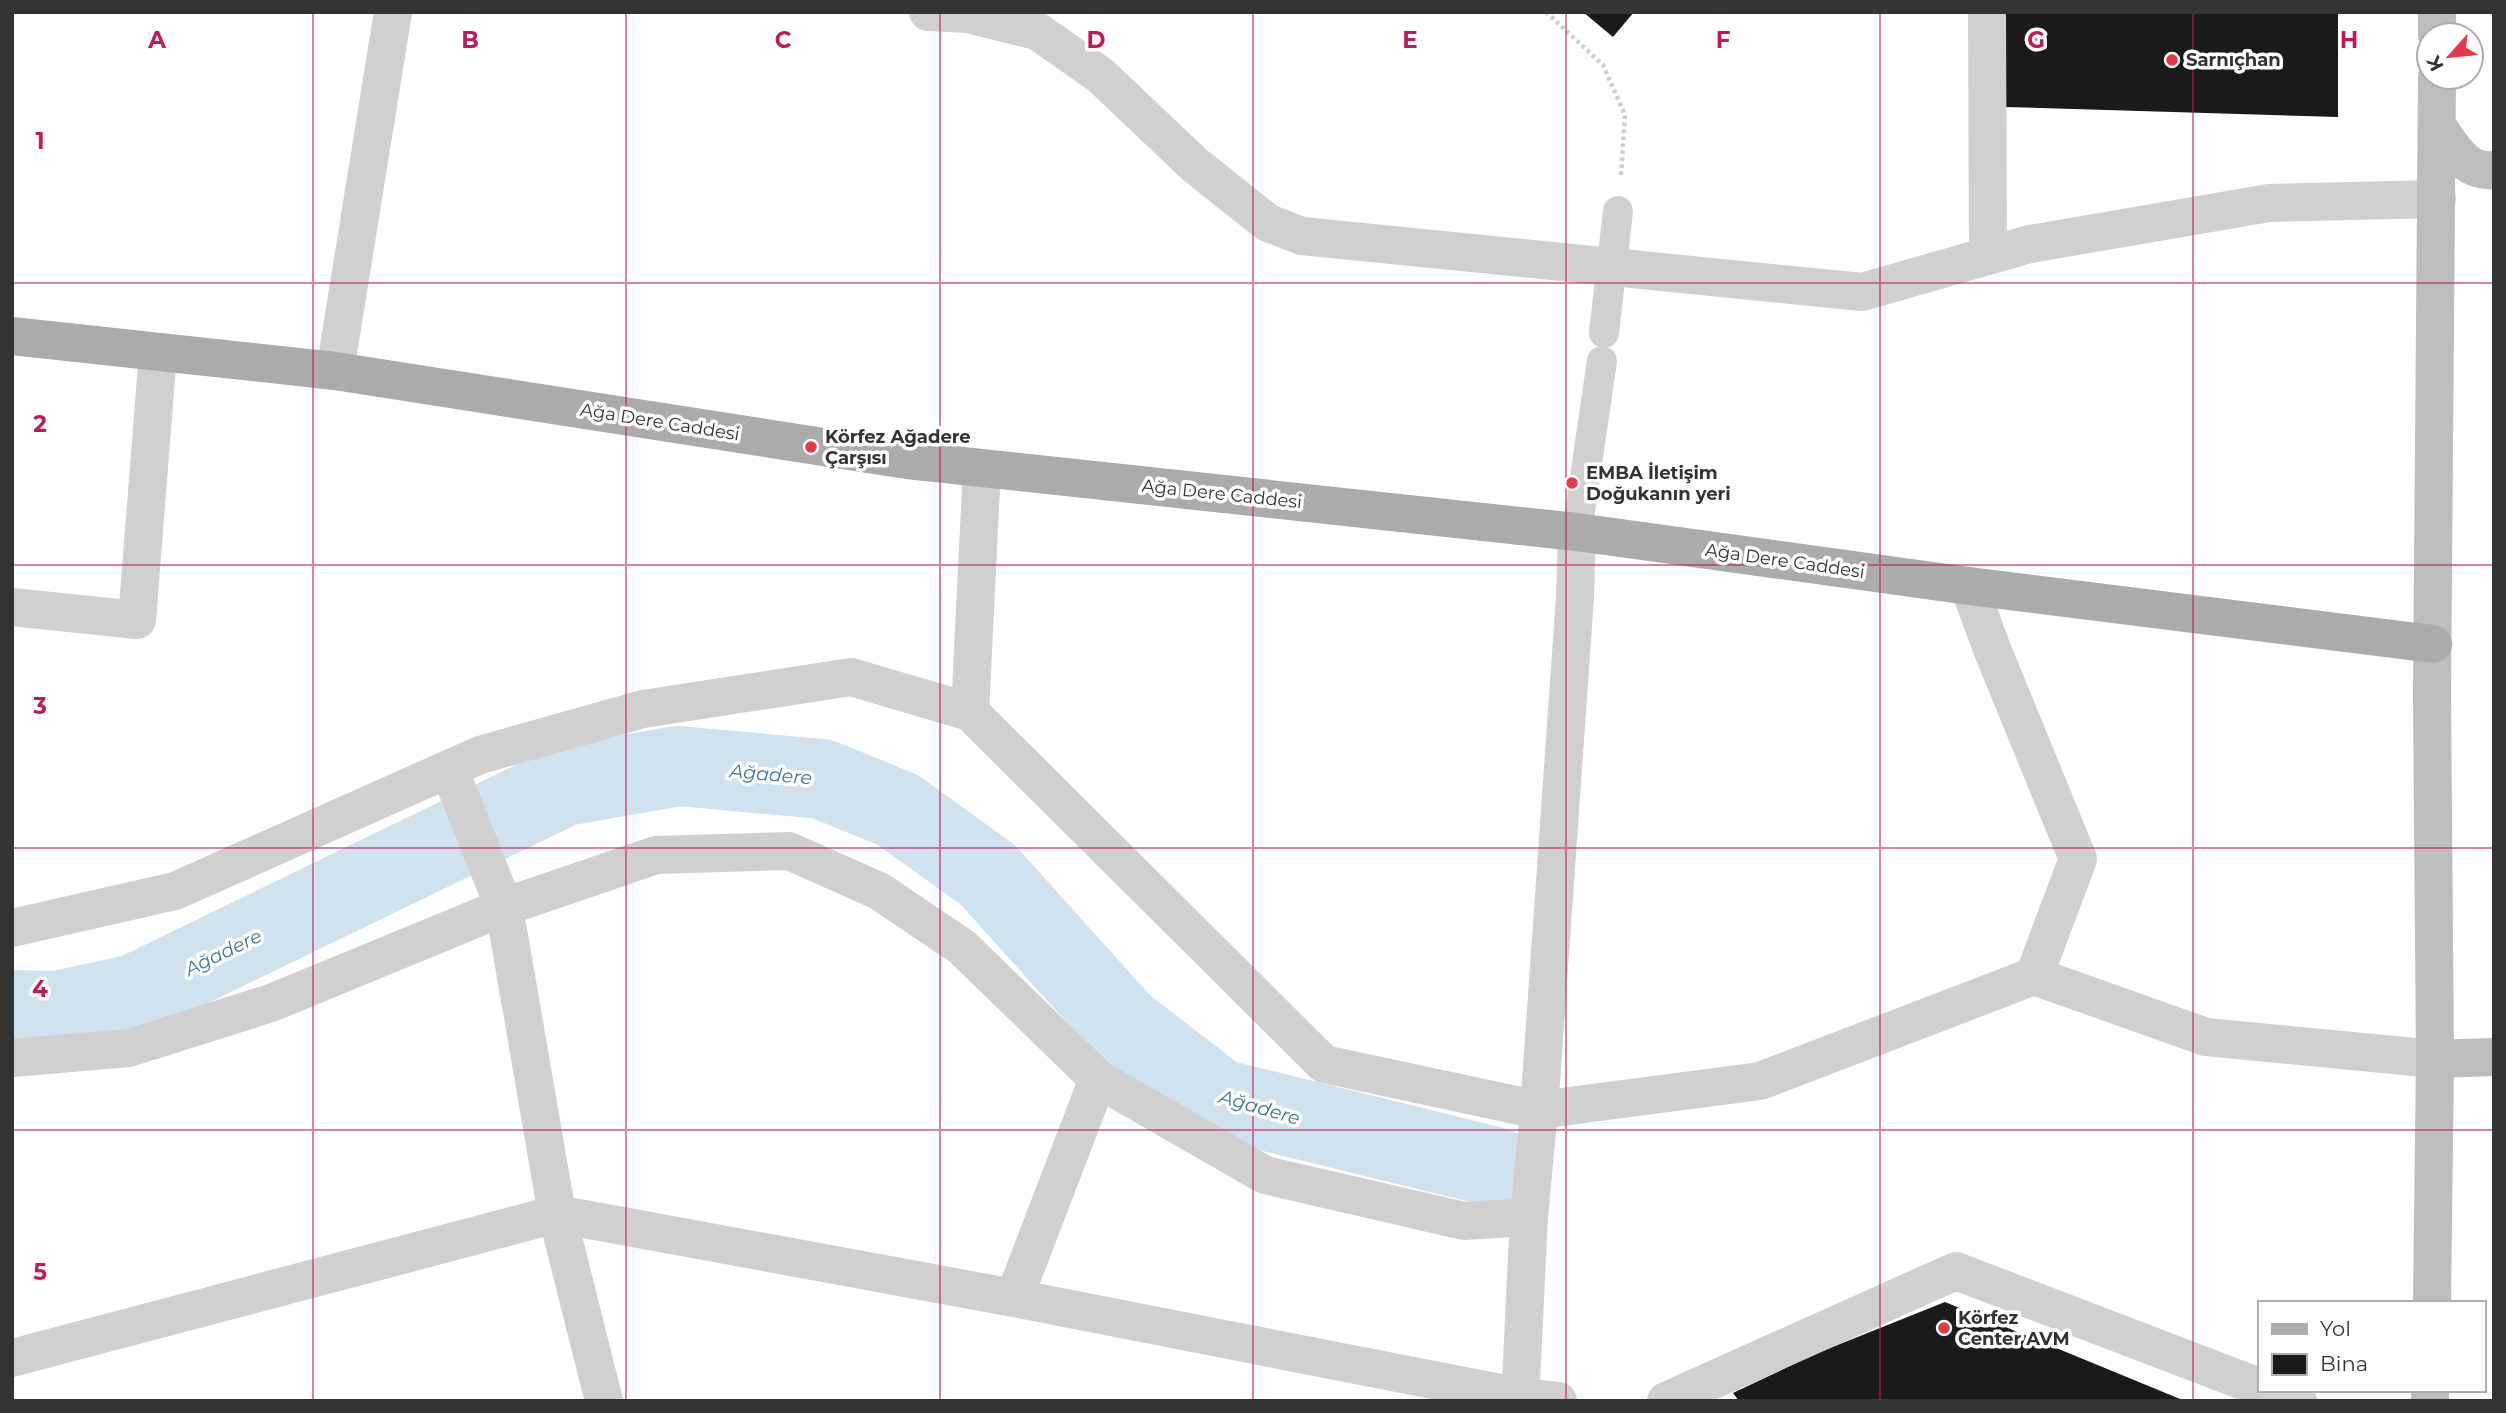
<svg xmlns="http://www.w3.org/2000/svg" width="2506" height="1413" font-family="Montserrat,sans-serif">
<rect width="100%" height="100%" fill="#fff"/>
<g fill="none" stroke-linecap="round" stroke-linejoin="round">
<path stroke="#cfe2ee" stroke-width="80" d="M12,1010L57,1011L135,994L564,786L678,766L822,779L898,810L988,875L1123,1025L1219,1099L1495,1167"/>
</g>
<path fill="#1a1a1a" d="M1583,12H1634L1613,37Z
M2006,12H2338V117L2005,107Z
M1945,1302L2185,1401H1739L1733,1393L1815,1354Z"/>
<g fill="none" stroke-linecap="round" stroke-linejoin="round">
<path stroke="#cdcdcd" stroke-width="4.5" stroke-dasharray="3.5 3.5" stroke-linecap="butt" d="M1546,12L1603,65L1625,115L1621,175"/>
<path stroke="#d0d0d0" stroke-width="30" d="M1577,532L1602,361"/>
<path stroke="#d0d0d0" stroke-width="38" d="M928,12L968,14L1037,31L1100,75L1195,165L1268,223L1302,236L1862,292L2030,244L2269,203L2437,199
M1987,12L1988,256
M335,371L393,12
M12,607L137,620L158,352
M970,712L982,468
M449,769L504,907L557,1214L604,1401
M12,928L175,891L480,755L643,709L851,677L970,712L1324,1064L1539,1110L1760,1081L2034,976L2078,859L1992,649L1969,586
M2034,976L2206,1037L2435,1059
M12,1058L129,1048L271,1003L504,907L656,855L789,851L879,891L962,947L1098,1079L1265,1175L1464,1221L1529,1217
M1014,1298L1098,1079
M12,1358L557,1214L1014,1298L1520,1397L1558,1401
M2269,1390L2298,1401
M1520,1401L1529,1217L1539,1110L1575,597L1577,532
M1666,1401L1956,1271L2259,1387"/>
<path stroke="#bdbdbd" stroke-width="38" d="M2437,12V35
M2437,126C2453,147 2464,173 2494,170
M2435,1059L2494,1057
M2432,1303L2435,1059L2432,694L2437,77
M2430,1401V1390"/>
<path stroke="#ababab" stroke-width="38" d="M12,336L335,371L907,460L1577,532L1969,586L2433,644"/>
<path stroke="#d0d0d0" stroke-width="30" d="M1604,333L1618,211"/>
</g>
<path fill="none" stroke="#c2185b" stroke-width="2" stroke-opacity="0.55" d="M313,12V1401M626,12V1401M940,12V1401M1253,12V1401M1566,12V1401M1880,12V1401M2193,12V1401M12,283H2494M12,565H2494M12,848H2494M12,1130H2494"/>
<g fill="#e63946" stroke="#fff" stroke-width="2.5">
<circle cx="2172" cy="60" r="7"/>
<circle cx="811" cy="447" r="7"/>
<circle cx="1572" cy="483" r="7"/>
<circle cx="1944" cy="1328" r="7"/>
</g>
<g text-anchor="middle" stroke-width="7" stroke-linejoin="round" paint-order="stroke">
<g font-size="18" font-weight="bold" fill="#333" stroke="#fff" text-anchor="start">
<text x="2186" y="66">Sarnıçhan</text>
<text x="825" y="443">Körfez Ağadere<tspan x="825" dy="21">Çarşısı</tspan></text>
<text x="1586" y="479">EMBA İletişim<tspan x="1586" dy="21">Doğukanın yeri</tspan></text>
<text x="1958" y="1324">Körfez<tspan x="1958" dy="21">Center AVM</tspan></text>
</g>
<g font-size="18" fill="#333" stroke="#fff">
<text transform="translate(660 422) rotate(9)" y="6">Ağa Dere Caddesi</text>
<text transform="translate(1222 494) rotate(6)" y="6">Ağa Dere Caddesi</text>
<text transform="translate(1785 561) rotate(8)" y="6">Ağa Dere Caddesi</text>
</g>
<g font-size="19" font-style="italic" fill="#3f7597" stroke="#fff">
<text transform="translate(771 774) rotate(5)" y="7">Ağadere</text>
<text transform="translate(223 952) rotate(-26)" y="7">Ağadere</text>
<text transform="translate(1260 1107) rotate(16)" y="7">Ağadere</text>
</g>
</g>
<g font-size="23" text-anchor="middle" font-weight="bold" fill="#c2185b" stroke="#fff" stroke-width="7" stroke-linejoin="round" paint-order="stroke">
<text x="157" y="48">A</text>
<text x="470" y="48">B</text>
<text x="783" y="48">C</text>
<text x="1096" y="48">D</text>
<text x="1410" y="48">E</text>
<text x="1723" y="48">F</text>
<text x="2036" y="48">G</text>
<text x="2349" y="48">H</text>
<text x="40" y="149">1</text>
<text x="40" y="432">2</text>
<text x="40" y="714">3</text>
<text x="40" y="997">4</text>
<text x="40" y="1280">5</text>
</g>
<rect width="2506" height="1413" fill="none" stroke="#333333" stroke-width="28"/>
<rect x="2258" y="1301" width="228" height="91" fill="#ffffff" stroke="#adadad" stroke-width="2"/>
<rect x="2272" y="1324" width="35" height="10" fill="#ababab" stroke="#adadad" stroke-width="2"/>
<text x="2320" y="1336" font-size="21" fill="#333333">Yol</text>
<rect x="2272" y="1354" width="35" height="21" fill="#1a1a1a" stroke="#adadad" stroke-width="2"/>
<text x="2320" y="1371" font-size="21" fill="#333333">Bina</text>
<g transform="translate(2450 56) rotate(243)"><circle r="33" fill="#ffffff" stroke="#adadad" stroke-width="2"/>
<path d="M0-5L12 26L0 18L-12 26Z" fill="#e63946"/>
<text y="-10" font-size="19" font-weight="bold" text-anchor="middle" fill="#333333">K</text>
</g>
</svg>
